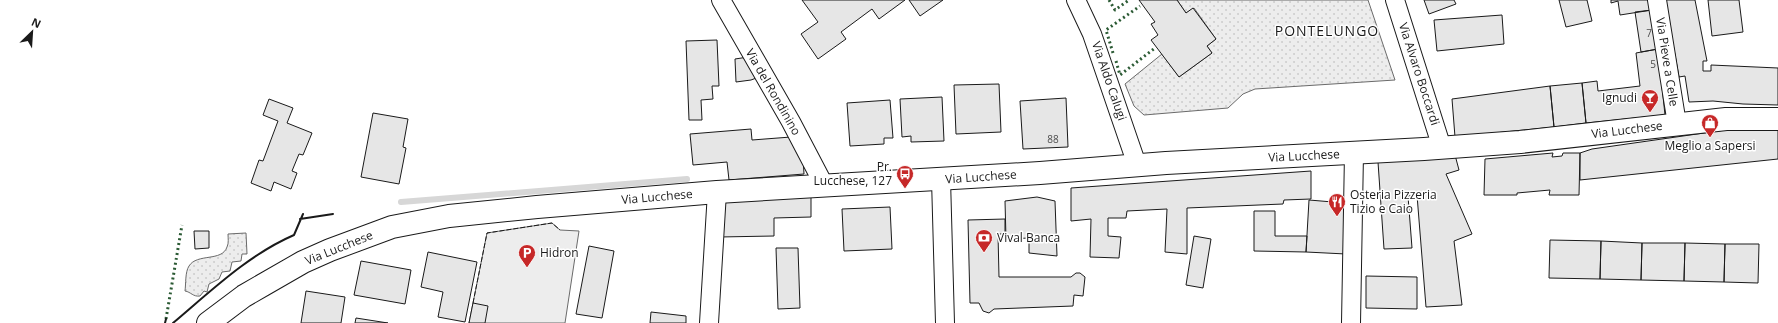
<svg xmlns="http://www.w3.org/2000/svg" width="1778" height="323" font-family="'Open Sans',sans-serif">
<defs>
<pattern id="grass-dots" width="8" height="8" patternUnits="userSpaceOnUse"><rect width="8" height="8" fill="#ededed"/><path d="M2 2h.1M6 6h.1" fill="none" stroke="#cbcbcb" stroke-width="1.8" stroke-linecap="round"/></pattern>
</defs>
<rect width="100%" height="100%" fill="#fff"/>
<path fill="url(#grass-dots)" stroke="#6a6a6a" d="M1177,0H1368L1395,80L1255,89L1243,94L1228,108L1144,115L1134,106L1125,84L1162,54L1179,77L1212,53L1207,46L1216,39L1194,8L1186,13Z
M246,233L247,254H242L241,261L232,262L230,271L222,272L219,279L209,284L207,292L204,291L200,296C193,297 191,292 185,291C186,284 185,272 189,266C197,253 222,262 227,247C229,243 228,238 228,234Z"/>
<path fill="#ededed" stroke="#6a6a6a" d="M552,223L560,230L579,231L565,323H469L487,233Z"/>
<g fill="none" stroke-linecap="round" stroke-linejoin="round">
<path stroke="#d7d7d7" stroke-width="6" d="M401,202L687,179"/>
</g>
<path fill="#e6e6e6" stroke="#1a1a1a" d="M802,0H905L879,19L872,9L841,32L846,39L818,59L801,34L818,22Z
M909,0H943L920,16Z
M1139,0H1177L1186,13L1193,8L1216,39L1207,46L1212,53L1179,77L1151,40L1158,35L1151,24L1155,22Z
M1424,0H1454L1456,4L1429,14Z
M1559,0H1587L1592,21L1566,27Z
M1611,0H1651L1652,10L1620,15L1618,1L1611,3Z
M1665,0H1695L1707,61H1703V71H1711V65L1778,68V105L1743,104L1713,101L1689,102L1685,76L1679,77Z
M1708,0H1739L1743,32L1712,36Z
M1652,10L1658,49L1641,52L1635,12Z
M1502,15L1504,44L1437,51L1434,20Z
M717,40L719,86H712L713,99L701,100L702,120H689L686,41Z
M1658,49L1665,115L1586,123L1582,83L1597,81L1598,91L1640,86L1636,53Z
M748,57L759,77L751,80L736,82L735,59Z
M1582,83L1586,123L1554,127L1550,86Z
M999,84L1001,132L956,134L954,85Z
M1550,86L1554,127L1455,137L1452,99Z
M942,97L944,141L911,142V136L902,137L900,99Z
M1066,98L1068,147L1023,149L1020,101Z
M269,99L293,108L287,123L312,133L303,155L299,154L292,171L297,173L291,189L274,182L271,191L251,183L259,160L263,161L278,121L263,115Z
M890,100L893,138H884V144L850,146L847,103Z
M373,113L408,119L403,147L406,148L399,184L361,177Z
M1778,128V159L1580,180V153L1592,149L1732,129Z
M751,129L752,140L791,137L803,157L804,174L729,180L727,162L693,165L690,134Z
M1553,153L1552,157L1562,156L1563,153H1580L1579,195H1549L1550,190L1517,193V195H1484L1485,159Z
M1455,155L1459,170L1446,174L1472,234L1454,241L1462,305L1426,307L1417,195L1408,196L1412,248L1384,249L1378,162Z
M1311,171V199L1284,200L1283,204L1187,208V254L1165,252L1167,209L1127,211L1126,218H1108V236L1121,237L1119,258L1090,257L1091,219L1071,221V188Z
M811,194V217L774,218V236L719,237L720,198Z
M1037,197L1055,201L1057,256L1029,253V238L1006,239L1005,201Z
M1309,200L1333,202V206L1348,207L1346,254L1306,252Z
M890,207L892,249L844,251L842,209Z
M1254,211H1275V236H1307L1306,252L1254,251Z
M1005,219V234H998L999,277H1071L1076,273H1080L1085,277L1083,296L1074,295L1073,306L994,309L989,313L983,311L979,303H970L968,220Z
M194,231H209V248L195,249Z
M1194,236L1211,239L1203,288L1186,285Z
M1550,240L1601,241L1600,279L1549,278Z
M1601,241L1642,243L1641,280L1600,279Z
M1642,243H1685L1684,281L1641,280Z
M1685,243L1725,244L1724,282L1684,281Z
M1725,244H1759L1758,283L1724,282Z
M589,246L614,251L602,318L576,314Z
M776,248H798L800,308L778,309Z
M428,252L477,262L465,322L438,317L443,292L421,287Z
M361,261L411,270L405,304L354,295Z
M1366,276L1417,277V309L1366,308Z
M306,291L345,297L341,323H301Z
M473,303L488,306L485,323H469Z
M651,312L686,316V323H650Z
M356,318L388,323H355Z"/>
<g fill="none" stroke-linecap="round" stroke-linejoin="round">
<defs>
<path id="street" d="M721,0L791,122L824,185
M1076,0L1092,34L1137,165
M1395,0L1442,148
M1657,0L1677,124
M941,179L945,323
M709,323L717,192
M1351,323L1354,153"/>
<path id="secondary" d="M208,323L244,296L263,285L303,262L330,250L392,227L449,216L537,207L717,192L1040,173L1166,163L1424,149L1520,142L1726,119H1778"/>
</defs>
<use href="#street" stroke="#1a1a1a" stroke-width="20"/>
<use href="#secondary" stroke="#1a1a1a" stroke-width="24"/>
<use href="#street" stroke="#fff" stroke-width="18"/>
<use href="#secondary" stroke="#fff" stroke-width="22"/>
<path stroke="#2b5a34" stroke-width="3" stroke-dasharray="2 3" stroke-linecap="butt" d="M1109,0L1115,10L1129,0
M1113,53L1106,30L1140,6
M1116,61L1120,75L1155,48
M166,319L182,225"/>
<path stroke="#1a1a1a" stroke-width="1" stroke-dasharray="5 2" stroke-linecap="butt" d="M473,303L487,233L552,223L560,230"/>
<path stroke="#1a1a1a" stroke-width="2" d="M300,219L333,214
M165,323L166,319
M173,323C211,291 248,255 294,235L303,214"/>
</g>
<defs>
<symbol id="bar-pin" viewBox="-11 -11 22 30"><path d="M0 17L-7.5 6A9.5 9.5 0 1 1 7.5 6Z" fill="#c62828" stroke="#fff"/><path d="M-6-5H6L.8 .8V4.5H3.5V6h-7V4.5H-.8V.8Z" fill="#fff"/></symbol>
<symbol id="shop-pin" viewBox="-11 -11 22 30"><path d="M0 17L-7.5 6A9.5 9.5 0 1 1 7.5 6Z" fill="#c62828" stroke="#fff"/><path d="M-5-2.5h2.3a2.7 3.5 0 0 1 5.4 0H5L5.5 6h-11ZM-1.5-2.5h3a1.5 2.3 0 0 0-3 0Z" fill="#fff"/></symbol>
<symbol id="bus-pin" viewBox="-11 -11 22 30"><path d="M0 17L-7.5 6A9.5 9.5 0 1 1 7.5 6Z" fill="#c62828" stroke="#fff"/><path d="M-5-6H5V4H4V6H2V4H-2V6H-4V4H-5ZM-3.5-4V0h7V-4ZM-3.5 1.2v1.5H-2V1.2ZM2 1.2v1.5H3.5V1.2Z" fill="#fff"/></symbol>
<symbol id="restaurant-pin" viewBox="-11 -11 22 30"><path d="M0 17L-7.5 6A9.5 9.5 0 1 1 7.5 6Z" fill="#c62828" stroke="#fff"/><path d="M-5-6h1v4h1v-4h1v4h1v-4h1v5L-1.5 .5V6h-2V.5L-5-1ZM5-6V6H3V1.5H1.5Q1.5-4 5-6Z" fill="#fff"/></symbol>
<symbol id="bank-pin" viewBox="-11 -11 22 30"><path d="M0 17L-7.5 6A9.5 9.5 0 1 1 7.5 6Z" fill="#c62828" stroke="#fff"/><path d="M-6-4H6V4H-6ZM0-2.3a2.3 2.3 0 1 0 0 4.6a2.3 2.3 0 1 0 0-4.6Z" fill="#fff"/></symbol>
<symbol id="parking-pin" viewBox="-11 -11 22 30"><path d="M0 17L-7.5 6A9.5 9.5 0 1 1 7.5 6Z" fill="#c62828" stroke="#fff"/><path d="M-3.5-5.5H1a3.5 3.5 0 0 1 0 7H-1V5.5H-3.5ZM-1-3.4V-.6H.8a1.4 1.4 0 0 0 0-2.8Z" fill="#fff"/></symbol>
</defs>
<g fill-rule="evenodd">
<use href="#bar-pin" x="1640" y="88" width="20" height="27"/>
<use href="#shop-pin" x="1700" y="113" width="20" height="27"/>
<use href="#bus-pin" x="895" y="164" width="20" height="27"/>
<use href="#restaurant-pin" x="1327" y="192" width="20" height="27"/>
<use href="#bank-pin" x="974" y="228" width="20" height="27"/>
<use href="#parking-pin" x="517" y="243" width="20" height="27"/>
</g>
<g text-anchor="middle" stroke-width="3" stroke-linejoin="round" paint-order="stroke">
<g font-size="10" fill="#4d4d4d">
<text x="1649" y="37">7</text>
<text x="1653" y="68">5</text>
<text x="1053" y="143">88</text>
</g>
<g font-size="12" fill="#1a1a1a" stroke="#fff">
<text transform="translate(1667 62) rotate(81)" y="4">Via Pieve a Celle</text>
<text transform="translate(1419 74) rotate(72)" y="4">Via Alvaro Boccardi</text>
<text transform="translate(1109 81) rotate(71)" y="4">Via Aldo Calugi</text>
<text transform="translate(773 92) rotate(60)" y="4">Via del Rondinino</text>
<text transform="translate(1627 130) rotate(-7)" y="4">Via Lucchese</text>
<text transform="translate(1304 156) rotate(-3)" y="4">Via Lucchese</text>
<text transform="translate(981 177) rotate(-4)" y="4">Via Lucchese</text>
<text transform="translate(657 197) rotate(-5)" y="4">Via Lucchese</text>
<text transform="translate(339 248) rotate(-22)" y="4">Via Lucchese</text>
</g>
<g font-size="12" fill="#1a1a1a" stroke="#fff" text-anchor="start">
<text x="1637" y="102" text-anchor="end">Ignudi</text>
<text x="1710" y="150" text-anchor="middle">Meglio a Sapersi</text>
<text x="892" y="171" text-anchor="end">Pr.<tspan x="892" dy="14">Lucchese, 127</tspan></text>
<text x="1350" y="199">Osteria Pizzeria<tspan x="1350" dy="14">Tizio e Caio</tspan></text>
<text x="997" y="242">Vival Banca</text>
<text x="540" y="257">Hidron</text>
</g>
<g font-size="14" letter-spacing="1" fill="#1a1a1a" stroke="#fff">
<text x="1327" y="36">PONTELUNGO</text>
</g>
</g>
<g transform="translate(32 32) rotate(25)" stroke="#ffffff" stroke-width="3" paint-order="stroke">
<path d="M0-3L7 15L0 10L-7 15Z" fill="#1a1a1a"/>
<text y="-6" font-size="11" font-weight="bold" text-anchor="middle" fill="#1a1a1a">N</text>
</g>
</svg>
